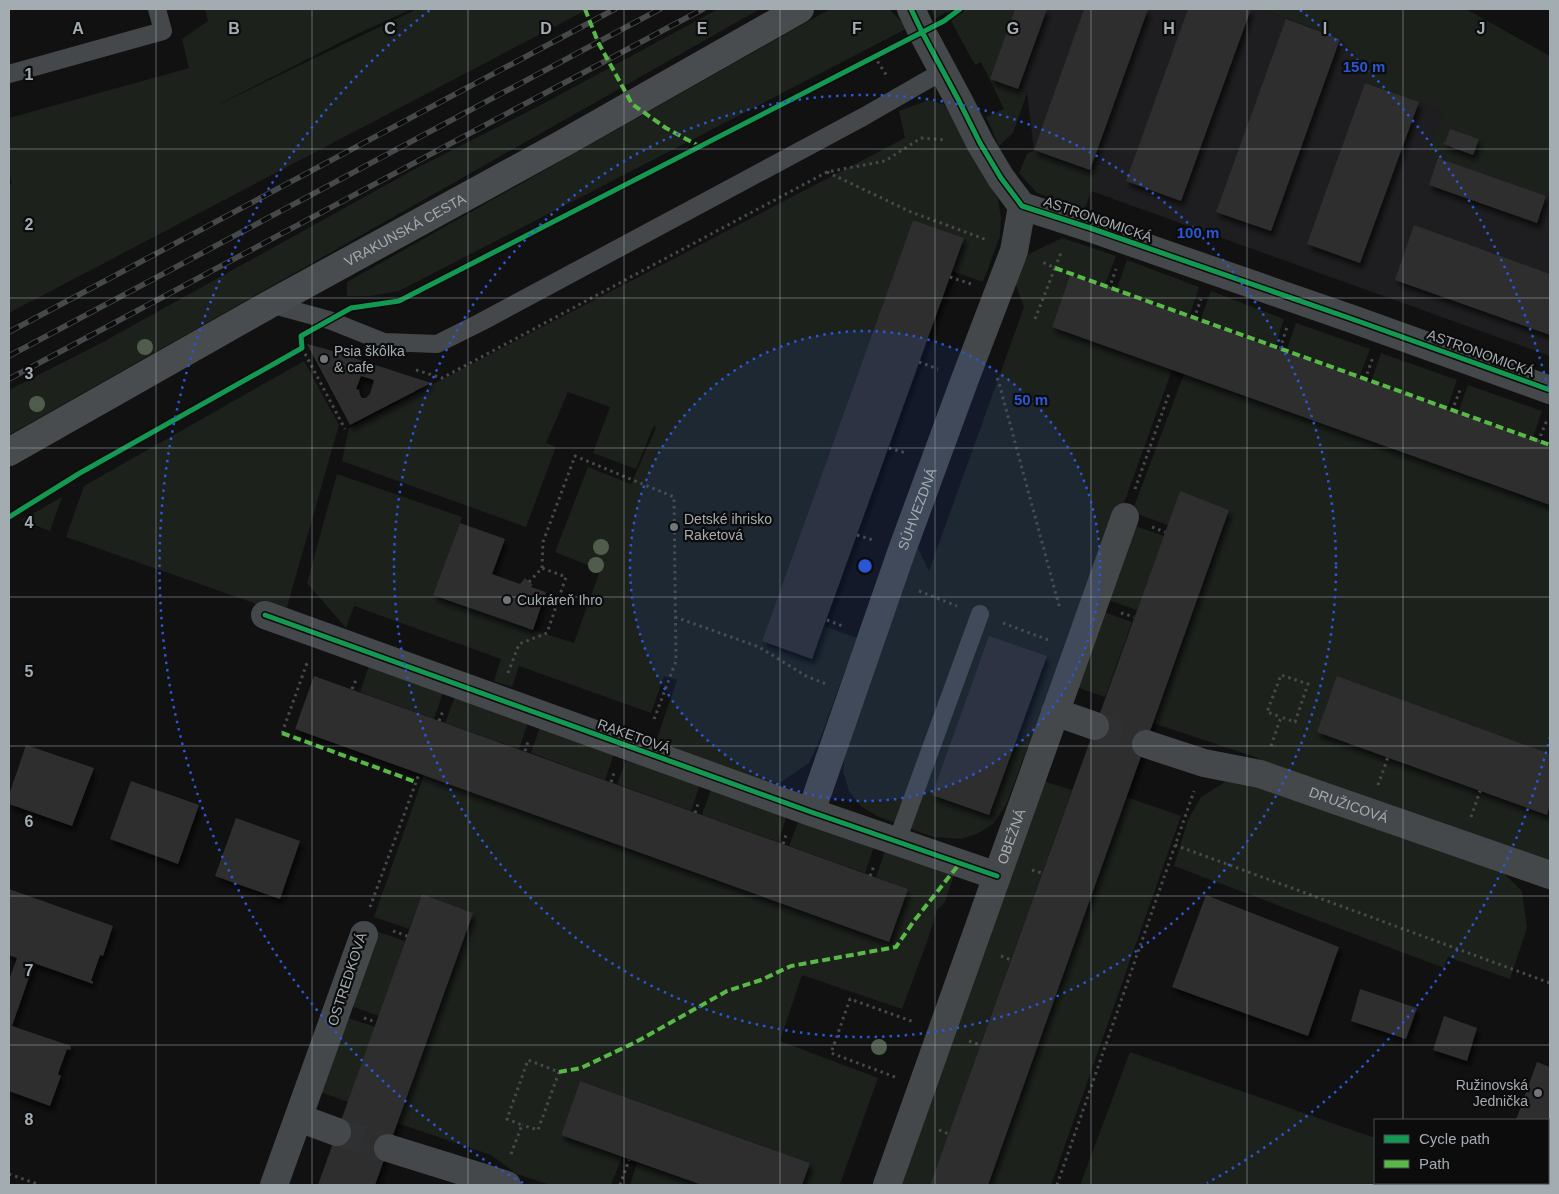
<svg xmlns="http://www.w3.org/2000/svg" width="1559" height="1194" font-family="Helvetica,sans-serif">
<defs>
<filter id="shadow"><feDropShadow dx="3" dy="5.5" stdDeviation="2.5" flood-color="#0009"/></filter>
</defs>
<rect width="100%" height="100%" fill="#111112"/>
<path fill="#1e1e20" d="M1015,9H1262L1340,39L1369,69L1444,111L1550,183V356L1091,191L1098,172L1034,150L1027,93L990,79Z"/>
<path fill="#1c211c" d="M205,9H412L355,35L209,109L417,9H588L9,313V185L12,184L9,171V118L189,68L182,39L208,21Z
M718,9H760L9,435V390L103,342L413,170L537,107Z
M830,9H889L908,28L399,291L370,296H347V282Z
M931,9H1015L990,79L1027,93L1013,133L999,146L986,117L1004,109L981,62L975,65L946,12L935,19Z
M1262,9H1466L1550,56V197L1438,158L1427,156L1444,111L1365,83L1369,69L1340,39Z
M929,100L943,104L952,115L998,199L1001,218L1000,236L983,282L952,271L964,238L913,220L762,641L812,659L824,626L857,638L820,739L809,763L778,784L746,780L654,747L677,680L664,676L651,713L519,666L512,687L494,681L501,659L354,606L346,628L307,583L337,474L462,517L434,594L533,630L574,643L600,570L555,552L588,467L631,484L656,428L654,425L636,469L593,453L610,407L568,392L546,443L556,447L526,527L342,461L349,428L905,138L899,111Z
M1034,150L1099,172L1084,210L1037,193L1019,173L1027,154Z
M1062,238L1116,256L1104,287L1070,275L1052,327L1172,370L1070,653L1057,669L1006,805L993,824L977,834L960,839L933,837L877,816L862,807L849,791L843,771L846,745L917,546L929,571L1024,307L1014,280L1029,254Z
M1127,260L1199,287L1189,317L1116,291Z
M1211,291L1284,319L1275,347L1200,321Z
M1296,323L1370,349L1359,378L1286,352Z
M1381,353L1457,380L1447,409L1371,382Z
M304,361L339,425L285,614L66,537L84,486Z
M1184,374L1550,505V867L1298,777L1252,756L1153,723L1229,510L1180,492L1168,525L1132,512Z
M1468,385L1542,411L1532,440L1458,413Z
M62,497L50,531L21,520Z
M1135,526L1164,536L1137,610L1108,600Z
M1104,612L1132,622L1105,697L1076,687Z
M370,663L444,690L434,719L360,692Z
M456,694L529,720L519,749L445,723Z
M541,724L615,751L605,780L531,753Z
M628,755L701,781L691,811L617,784Z
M424,775L907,889L876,877L886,848L954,875L945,902L937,910L928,939L902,1009L802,975L780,1041L878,1078L840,1184L843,1185H802L810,1163L580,1081L561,1135L622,1157L611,1185H550L517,1174L491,1155L397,1123L472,913L422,894L409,929L374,917Z
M1043,781L1072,790L930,1185H897Z
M1225,782H1257L1496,866L1522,891L1527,928L1510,979L1448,957L1444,968L1174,866L1188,820L1201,797Z
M712,786L788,812L778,842L702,815Z
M1126,797L1181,816L1051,1185H987Z
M800,817L875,843L865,873L789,846Z
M376,931L405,941L379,1016L348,1005Z
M345,1017L375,1027L348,1102L318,1091Z
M1130,1052L1375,1138V1183H1484L1490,1185H1080Z
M637,1163L702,1185H630Z"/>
<path fill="#2d2e2f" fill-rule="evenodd" filter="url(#shadow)" d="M1015,9H1047L1018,89L990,79Z
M1084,9H1148L1090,170L1034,150Z
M1188,9H1251L1181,201L1126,181Z
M1286,19L1340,39L1271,231L1216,212Z
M1365,83L1419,102L1360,263L1307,244Z
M1450,129L1479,139L1473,155L1443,144L1444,142L1445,143Z
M1438,158L1546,196L1537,223L1429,185Z
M913,220L964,238L812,659L762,641Z
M1414,225L1550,274V335L1395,280Z
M1070,275L1550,446V505L1052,327Z
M307,344L326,349L431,383L350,425ZM361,376L374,380L370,394L366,398H362L360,395L359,390L356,389Z
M1180,491L1229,510L988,1185H930Z
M460,523L505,539L492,574L520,584L525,578L533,585L531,587L546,592L533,630L433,595Z
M989,636L1047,656L989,815L932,795Z
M314,676L908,889L889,942L295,729Z
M1337,676L1550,754V805L1547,815L1317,732Z
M26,745L94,768L72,826L9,804V795Z
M131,781L199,805L178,864L110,839Z
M236,818L300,841L280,899L215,876Z
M9,889L113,926L103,956L100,955L91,981H93V984L34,963L12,1026L71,1046L70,1050L67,1049L58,1074L61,1076L50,1106L9,1091V980L17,958L9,955Z
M422,894L473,913L375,1185H318Z
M1206,895L1339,947L1308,1036L1172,987Z
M1360,989L1417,1008L1406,1039L1351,1021Z
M1444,1016L1477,1028L1467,1061L1433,1050Z
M1537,1062L1550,1067V1139L1548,1138V1120H1516Z
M580,1081L810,1163L802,1185H702L561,1135Z"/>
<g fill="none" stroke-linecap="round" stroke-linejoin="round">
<path stroke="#2e3032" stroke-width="28" stroke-dasharray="28 14" stroke-linecap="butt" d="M1095,726L1146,744
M337,1132L388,1148"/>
<path stroke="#474a4b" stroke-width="3" stroke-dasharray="2.5 4" stroke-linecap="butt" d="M874,56L887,76
M827,172L911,212L987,240
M1055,268L1062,250
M950,277L971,284
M1109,289L1116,269
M1035,319L1055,268L1042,262
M1194,319L1201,299
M302,348L345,429
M1280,349L1287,327
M919,362L938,369
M416,370L442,378L827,172L885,161L921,138L945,140
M997,378L999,383L1060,609
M1365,380L1373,357
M1452,411L1460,390
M1538,442L1547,420
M889,448L906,453
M1135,489L1170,391
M1152,527L1165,532
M857,535L873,540
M542,568L543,542L575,456L674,497L676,661L653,722
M919,591L957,606
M1121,613L1134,617
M675,617L759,647L806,676L826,684
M827,620L845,627
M1003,623L1051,641
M508,673L519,644L547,633L566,577L542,568L529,582
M352,689L356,680
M439,721L443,711
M282,733L307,663
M1271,746L1281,717L1295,722L1308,684L1281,675L1267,712L1281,717
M525,751L528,742
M611,782L614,773
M1378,785L1388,757
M695,813L698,804
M1471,817L1480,791
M783,844L786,835
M1175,845L1550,983
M1032,870L1042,873
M870,876L874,866
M370,907L419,774
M393,931L407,936
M1001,956L1011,960
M364,1018L376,1022
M969,1041L981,1045
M895,1077L831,1053L850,999L914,1022
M939,1130L949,1134
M511,1154L522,1125L507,1119L528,1060L559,1072L538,1130L522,1125
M9,1174L40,1185
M620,1185L629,1160
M1057,1185L1194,791"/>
<path stroke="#45484a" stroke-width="18" d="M9,74L163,31L157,9
M270,304L329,320L384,342L437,344L481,322L863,117L943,71
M897,841L980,614"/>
<g stroke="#45484a" stroke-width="28">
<path d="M911,9L922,32L959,101L980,143L1001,178L1022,206L1090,228L1355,320L1550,390"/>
<path d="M265,615L811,812L997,876"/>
<path d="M1055,712L1095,726"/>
<path id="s1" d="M1146,744L1204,763L1260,774L1550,875"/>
<path id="s2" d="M811,812L902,550L965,379L1014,251L1022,206"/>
<path d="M299,1118L337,1132"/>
<path d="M388,1148L507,1185"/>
<path d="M274,1185L364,935"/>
<path id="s3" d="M887,1185L1125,517"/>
</g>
<path stroke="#494c4e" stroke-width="28" id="s4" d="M9,452L270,304L562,144L800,9"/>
<defs>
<path id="rail" d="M9,332L615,9
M9,356L660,9
M9,379L703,9"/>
</defs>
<use href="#rail" stroke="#464949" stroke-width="5.5"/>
<use href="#rail" stroke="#0c0c0d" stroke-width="4" stroke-dasharray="11" stroke-linecap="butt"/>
<path stroke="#58b947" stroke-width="4" stroke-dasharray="8 4" stroke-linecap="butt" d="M585,9L598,42L632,104L666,128L699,146
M1055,268L1550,445
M282,733L416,782
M559,1072L581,1068L636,1042L727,991L761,980L791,966L896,947L914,921L960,863
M1496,1183L1497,1185"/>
<defs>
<path id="cycleway" d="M911,9L922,32L959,101L980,143L1001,178L1022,206L1090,228L1355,320L1550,390
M9,517L80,473L302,348L301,336L351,308L399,301L944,21L960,9
M265,615L811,812L997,876"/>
</defs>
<use href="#cycleway" stroke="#0c0c0d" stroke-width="8"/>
<use href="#cycleway" stroke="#139951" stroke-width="5"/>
</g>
<g fill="#505d4c">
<circle cx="145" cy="347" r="8"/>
<circle cx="37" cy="404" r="8"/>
<circle cx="601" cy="547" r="8"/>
<circle cx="596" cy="565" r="8"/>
<circle cx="879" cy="1047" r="8"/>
</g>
<path fill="none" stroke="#a3acb1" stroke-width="1" stroke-opacity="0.55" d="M156,9V1185M312,9V1185M468,9V1185M624,9V1185M780,9V1185M935,9V1185M1091,9V1185M1247,9V1185M1403,9V1120M9,149H1550M9,298H1550M9,448H1550M9,597H1550M9,746H1550M9,896H1550M9,1045H1550M1403,1183V1185"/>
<circle cx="865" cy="566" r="235" fill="#2a57d4" fill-opacity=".12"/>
<g fill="none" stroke="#2a57d4" stroke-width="2.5" stroke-dasharray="2.5 5">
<circle cx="865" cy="566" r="235"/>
<circle cx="865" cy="566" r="471"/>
<path d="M1550 737A706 706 0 0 1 1207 1183M523 1183A706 706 0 0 1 430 10M1300 10A706 706 0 0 1 1550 395"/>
</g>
<g fill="#707679" stroke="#0c0c0d" stroke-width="2">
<circle cx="324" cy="359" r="5"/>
<circle cx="674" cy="527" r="5"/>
<circle cx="507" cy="600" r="5"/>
<circle cx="1538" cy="1093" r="5"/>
</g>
<g text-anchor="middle" stroke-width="4.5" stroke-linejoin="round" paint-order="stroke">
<g font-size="14" fill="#a3acb1" stroke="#0c0c0d">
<text transform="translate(1098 219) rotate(19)" y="5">ASTRONOMICKÁ</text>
<text dy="5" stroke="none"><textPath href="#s4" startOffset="454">VRAKUNSKÁ CESTA</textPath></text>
<text transform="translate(1481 353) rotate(20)" y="5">ASTRONOMICKÁ</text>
<text dy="5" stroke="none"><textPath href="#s2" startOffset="321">SÚHVEZDNÁ</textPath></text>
<text transform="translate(634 736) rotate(20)" y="5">RAKETOVÁ</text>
<text dy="5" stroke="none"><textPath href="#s1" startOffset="212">DRUŽICOVÁ</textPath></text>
<text dy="5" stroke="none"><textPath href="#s3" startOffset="370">OBEŽNÁ</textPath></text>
<text transform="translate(347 979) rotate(-72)" y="5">OSTREDKOVÁ</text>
</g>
<g font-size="14" fill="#a3acb1" stroke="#0c0c0d" text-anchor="start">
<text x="334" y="356">Psia škôlka<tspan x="334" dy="16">&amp; cafe</tspan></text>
<text x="684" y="524">Detské ihrisko<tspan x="684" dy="16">Raketová</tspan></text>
<text x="517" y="605">Cukráreň Ihro</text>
<text x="1528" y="1090" text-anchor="end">Ružinovská<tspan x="1528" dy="16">Jednička</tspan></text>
</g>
</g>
<g font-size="16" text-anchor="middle" font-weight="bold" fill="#a3acb1" stroke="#0c0c0d" stroke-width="4.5" stroke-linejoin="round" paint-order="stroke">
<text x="78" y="34">A</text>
<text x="234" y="34">B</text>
<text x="390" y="34">C</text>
<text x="546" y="34">D</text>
<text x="702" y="34">E</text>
<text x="857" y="34">F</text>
<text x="1013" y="34">G</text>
<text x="1169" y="34">H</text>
<text x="1325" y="34">I</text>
<text x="1481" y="34">J</text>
<text x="29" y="80">1</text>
<text x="29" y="230">2</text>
<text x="29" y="379">3</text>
<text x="29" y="528">4</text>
<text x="29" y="677">5</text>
<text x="29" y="827">6</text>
<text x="29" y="976">7</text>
<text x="29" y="1125">8</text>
</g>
<circle cx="865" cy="566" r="8" fill="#2a57d4" stroke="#0c0c0d" stroke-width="2.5"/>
<g font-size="15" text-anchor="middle" font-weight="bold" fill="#2a57d4" stroke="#0c0c0d" stroke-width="4.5" stroke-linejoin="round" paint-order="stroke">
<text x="1364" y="72">150 m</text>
<text x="1198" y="238">100 m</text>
<text x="1031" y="405">50 m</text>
</g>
<rect width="1559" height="1194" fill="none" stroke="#a3acb1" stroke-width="20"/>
<rect x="1374" y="1119" width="175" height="65" fill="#0c0c0d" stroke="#484c4f"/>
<rect x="1384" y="1135" width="25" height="8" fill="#139951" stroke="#484c4f"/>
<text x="1419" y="1144" font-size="15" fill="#a3acb1">Cycle path</text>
<rect x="1384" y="1160" width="25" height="8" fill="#58b947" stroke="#484c4f"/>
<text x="1419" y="1169" font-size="15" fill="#a3acb1">Path</text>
</svg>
